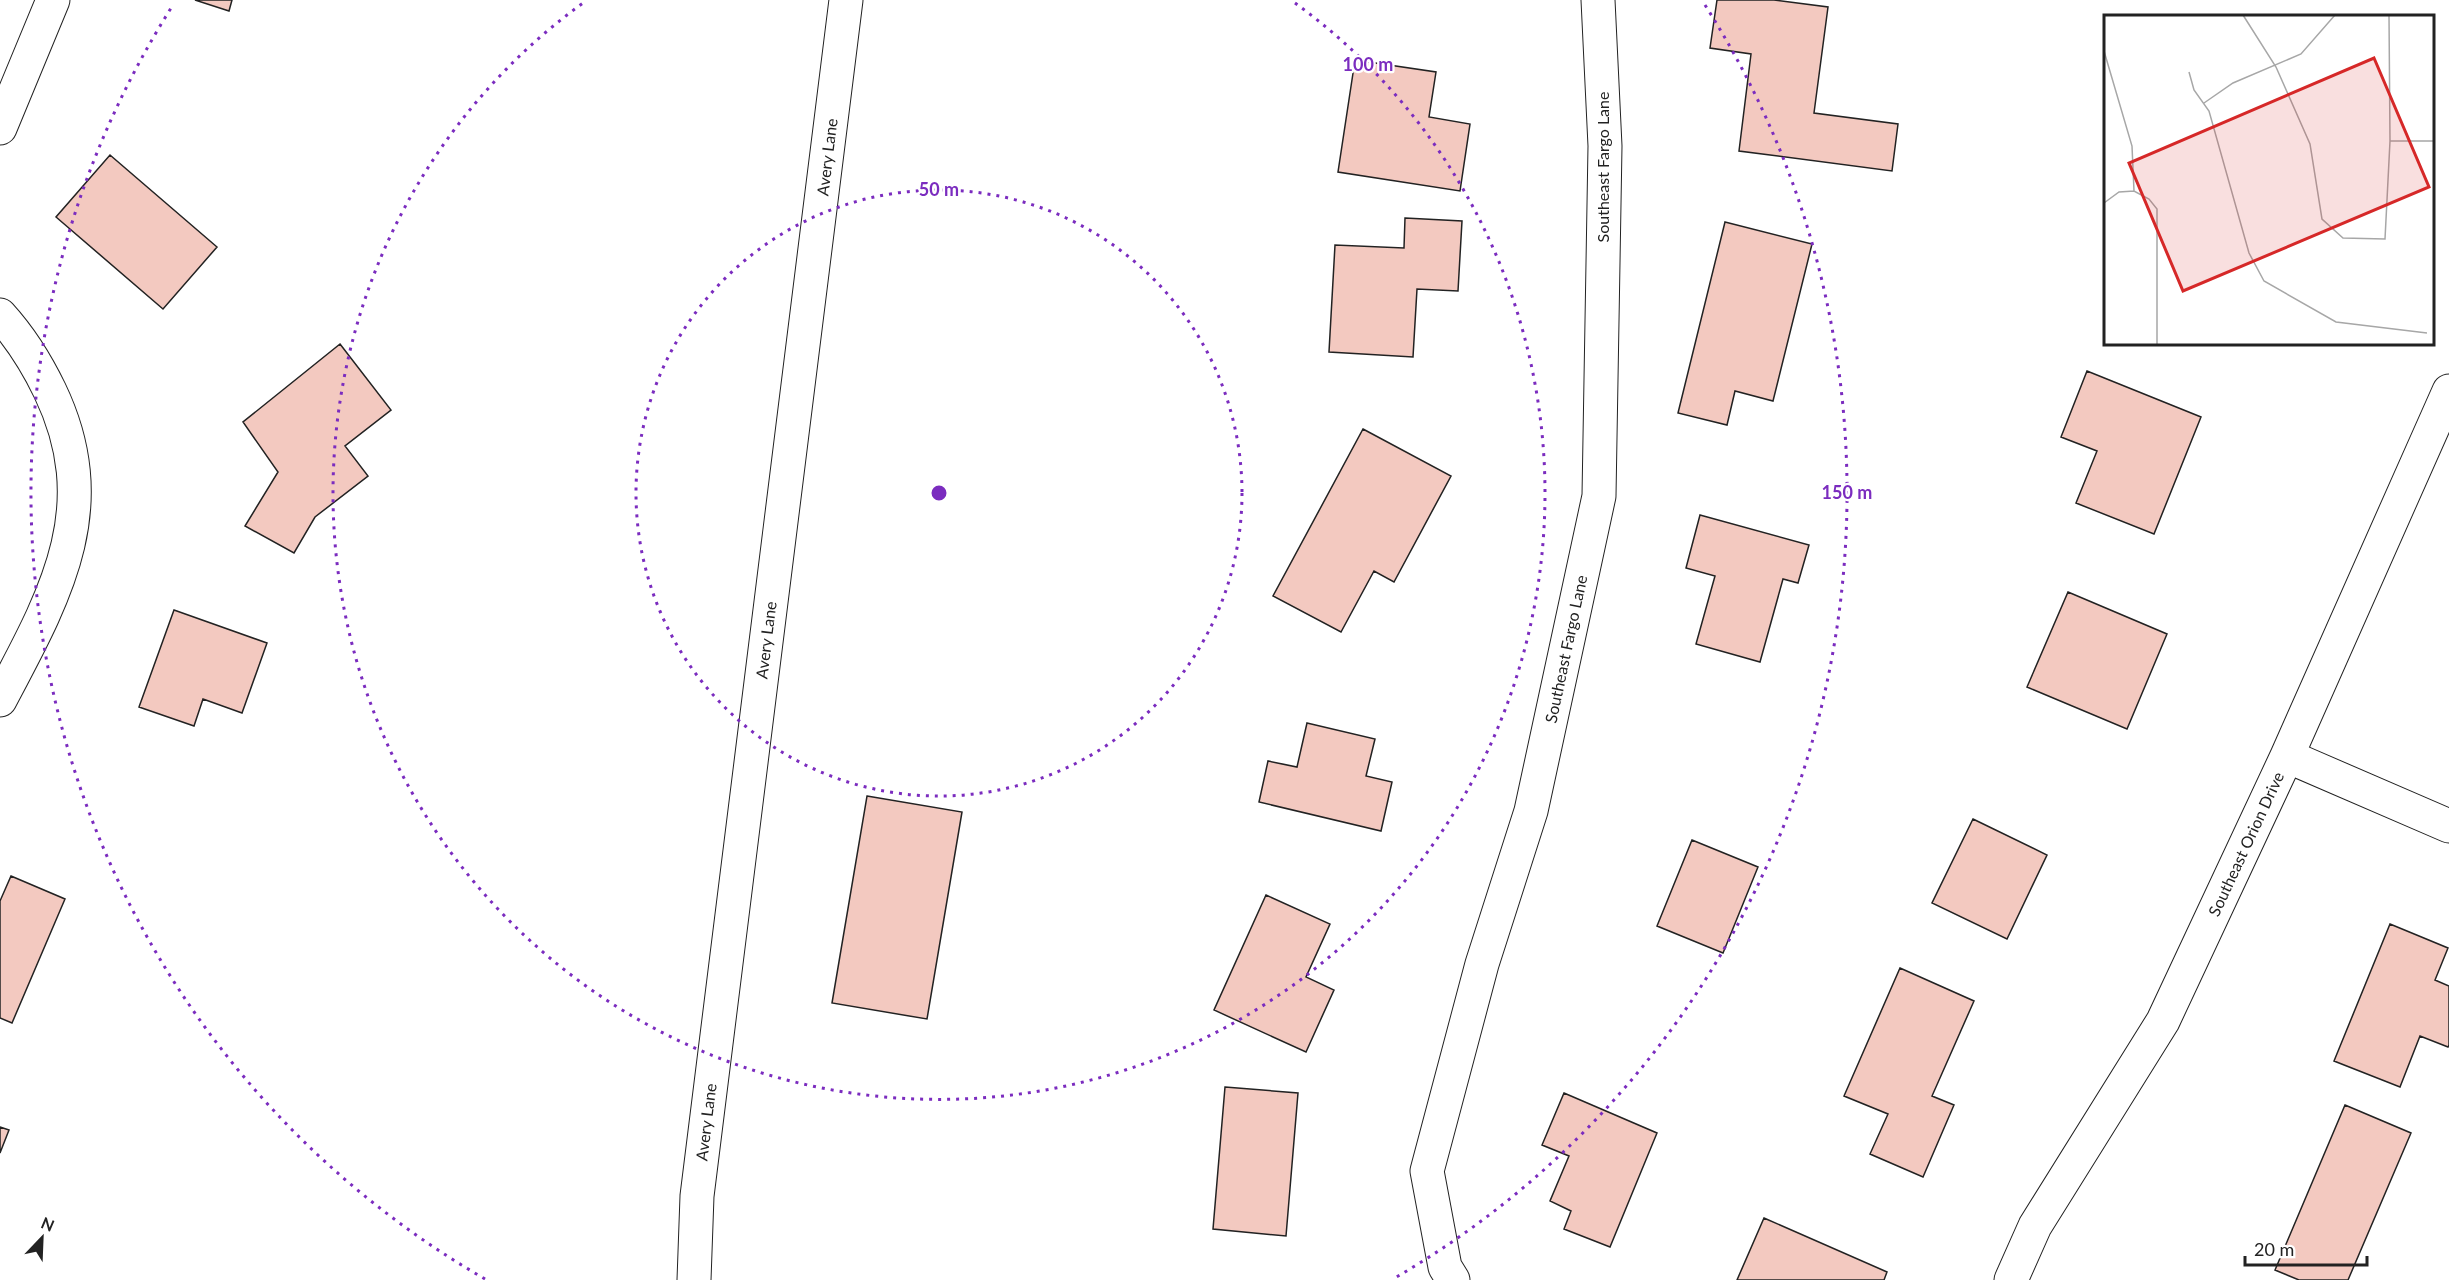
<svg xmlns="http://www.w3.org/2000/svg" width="2449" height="1280" font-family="Lato,sans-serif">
<rect width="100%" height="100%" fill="#fff"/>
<path fill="#f3c9c0" stroke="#222" stroke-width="1.5" d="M195,0H232L229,11Z
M1717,0H1774L1828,7L1814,113L1898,124L1892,171L1739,151L1751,54L1710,48Z
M1355,60L1436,72L1429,117L1470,124L1460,191L1338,172Z
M110,155L217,247L163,309L56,217Z
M1405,218L1462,221L1458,291L1417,289L1413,357L1329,352L1335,245L1404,248Z
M1725,222L1812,244L1773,401L1735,391L1727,425L1678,413Z
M340,344L391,410L345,446L368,476L315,517L294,553L245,526L278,472L243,422Z
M2087,371L2201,417L2154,534L2076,503L2097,451L2061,437Z
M1363,429L1451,476L1394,582L1374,571L1341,632L1273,596Z
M1700,515L1809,545L1798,583L1783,579L1760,662L1696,644L1715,576L1686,568Z
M2068,592L2167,634L2127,729L2027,687Z
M174,610L267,643L242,713L203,699L194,726L139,707Z
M1307,723L1375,739L1366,776L1392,782L1381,831L1259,802L1268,761L1297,767Z
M867,796L962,812L927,1019L832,1003Z
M1973,819L2047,855L2007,939L1932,903Z
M1692,840L1758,867L1723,953L1657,926Z
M11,876L65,899L12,1023L0,1018V901Z
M1266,895L1330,924L1306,977L1334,990L1306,1052L1214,1010Z
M2390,924L2448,948L2435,980L2449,986V1045L2448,1047L2420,1036L2400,1087L2334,1061Z
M1900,968L1974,1001L1932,1096L1954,1105L1923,1177L1870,1154L1888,1114L1844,1096Z
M1225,1087L1298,1093L1286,1236L1213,1229Z
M1564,1093L1657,1133L1610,1247L1564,1229L1571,1211L1550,1201L1569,1156L1542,1145Z
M2345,1105L2411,1133L2348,1280H2299L2275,1270Z
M0,1127L9,1130L0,1153Z
M1764,1218L1887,1272L1884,1280H1737Z"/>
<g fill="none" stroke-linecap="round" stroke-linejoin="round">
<defs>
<path id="street" d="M0,128L53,0
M0,315C20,337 37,364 50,391C106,508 55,596 0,700
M2287,756L2449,826
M694,1280L697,1196L846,0
M1453,1280L1445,1267L1427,1171L1482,964L1531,811L1599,496L1605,146L1598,0
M2011,1280L2035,1226L2163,1021L2287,756L2449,391"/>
</defs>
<use href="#street" stroke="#222" stroke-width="35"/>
<use href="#street" stroke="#fff" stroke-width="33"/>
</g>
<g fill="none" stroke="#7b2cbf" stroke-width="3" stroke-dasharray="3 6">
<circle cx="939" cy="493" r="303"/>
<path d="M1295 3A606 606 0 1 1 583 3"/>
<path d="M485 1279A908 908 0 0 1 173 5M1705 5A908 908 0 0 1 1393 1279"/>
</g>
<g text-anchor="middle" stroke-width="4.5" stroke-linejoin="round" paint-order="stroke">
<g font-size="16" fill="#222" stroke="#fff">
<text transform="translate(827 157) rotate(-83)" y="6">Avery Lane</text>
<text transform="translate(1603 167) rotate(-90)" y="6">Southeast Fargo Lane</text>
<text transform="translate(766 640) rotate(-83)" y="6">Avery Lane</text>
<text transform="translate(1566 649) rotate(-78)" y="6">Southeast Fargo Lane</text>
<text transform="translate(2246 844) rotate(-65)" y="6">Southeast Orion Drive</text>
<text transform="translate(706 1122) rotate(-83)" y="6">Avery Lane</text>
</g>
</g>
<g transform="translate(2104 15)">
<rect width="330" height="330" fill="#fff"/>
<path fill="none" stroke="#a7a7a7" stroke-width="1.5" d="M139,0L172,52L206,129L218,204L239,223L281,224L286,126L285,0M0,36L28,131L30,176M85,57L90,75L105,96L145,238L160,266L232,307L323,318M100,88L129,68L197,39L231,0M286,126H330M0,188L15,177L30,176L45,184L53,194V330"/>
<path fill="#d62828" fill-opacity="0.15" stroke="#d62828" stroke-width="3" d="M270,43L325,172L79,276L25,148Z"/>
<rect width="330" height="330" fill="none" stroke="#222" stroke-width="3"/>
</g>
<circle cx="939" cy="493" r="9" fill="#7b2cbf" stroke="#fff" stroke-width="3"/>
<g font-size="18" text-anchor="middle" font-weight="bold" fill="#7b2cbf" stroke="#fff" stroke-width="4.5" stroke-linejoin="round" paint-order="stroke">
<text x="1368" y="71">100 m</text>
<text x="939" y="196">50 m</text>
<text x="1847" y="499">150 m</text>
</g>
<g transform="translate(42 1238) rotate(23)" stroke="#ffffff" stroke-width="4.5" paint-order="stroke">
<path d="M0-4.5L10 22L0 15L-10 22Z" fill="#222222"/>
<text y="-9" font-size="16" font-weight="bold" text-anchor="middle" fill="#222222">N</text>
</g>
<path d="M2245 1256v9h122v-9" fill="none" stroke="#222222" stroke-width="3"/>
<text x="2254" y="1256" font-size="18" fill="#222222" stroke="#ffffff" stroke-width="4.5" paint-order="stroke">20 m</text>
</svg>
